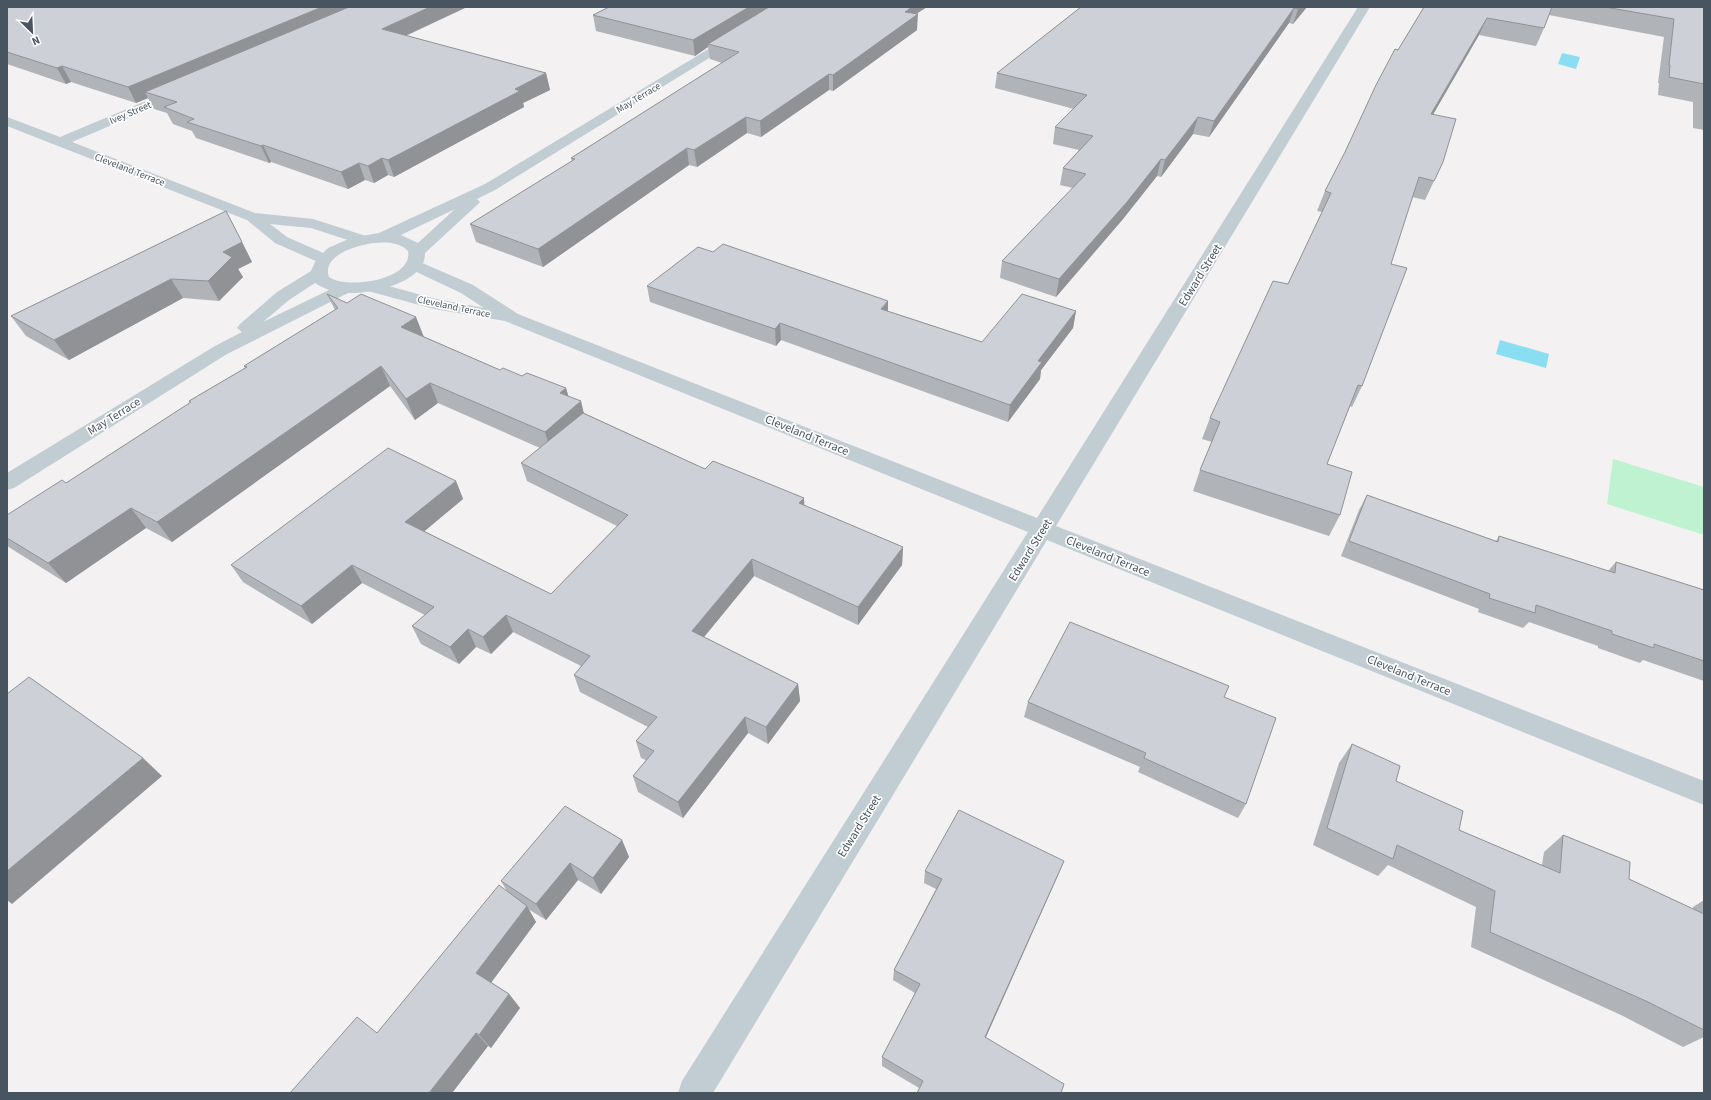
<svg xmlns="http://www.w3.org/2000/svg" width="1711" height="1100" font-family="'Source Sans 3',sans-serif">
<rect width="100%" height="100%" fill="#f3f1f1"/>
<path fill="#bef2d1" d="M1613,459L1704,487V535L1607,504Z"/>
<path fill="#89def1" d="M1562,53L1580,57L1576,69L1558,64Z
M1500,340L1549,354L1546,368L1496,354Z"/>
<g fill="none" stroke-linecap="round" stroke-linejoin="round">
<path fill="#c1ccd3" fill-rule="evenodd" d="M1358,7H1370L1056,526L1704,781V805L1047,540L713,1093H678L682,1081L1028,532L505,321L434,309L368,291L366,287L368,283L374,282L436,299L484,308L461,293L408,268L406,265L408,262L414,260L420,262L473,285L518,314L1037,518Z
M177,88L182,89L183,92L182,95L72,142L255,213L313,219L369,237L371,240L369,243L363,245L357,243L311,228L270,224L287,237L330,256L332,259L330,262L324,264L318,262L275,243L247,220L7,126V117L60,137Z"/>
<path fill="#c1ccd3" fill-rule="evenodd" d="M778,7H792L495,190L477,199L480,202L477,205L425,253C426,283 370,294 348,293L227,354L14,488L7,490V473L215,346L242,332L237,328L240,324L277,292L311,271L316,260L328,248L351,238L379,233L485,184ZM455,209L418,243L401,235ZM374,243C387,242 399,242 408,251C414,280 347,290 329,277C321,255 358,245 374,243ZM315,283L320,286L329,290L263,322L289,300Z"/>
</g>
<path fill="#b0b3b8" d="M7,7H467L406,36L546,73L550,90L523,103L524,107L394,177L388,175L374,183L365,180L348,189L271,162L269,163L196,138L192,131L173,124L167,113L154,109L148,98L136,103L71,82L66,84L7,64Z
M609,7H927L916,14L917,30L833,91L829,90L761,137L747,133L697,167L689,165L543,267L476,242L470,224L572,161L571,158L722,63L710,59L708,47L695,56L596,31L593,15Z
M1081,7H1307L1293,24L1289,23L1209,137L1193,134L1161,177L1157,176L1123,219L1056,297L1000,278L1002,261L1073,188L1060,185L1063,168L1079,150L1053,144L1055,127L1074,109L995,88L997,73Z
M1424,7H1704V130L1693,128V102L1658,95L1659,83H1658L1664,37L1549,15L1544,28L1536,46L1479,35L1433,114L1443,162L1425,200L1412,197L1391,264L1362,386L1352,407L1350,406L1327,464L1340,515L1329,536L1193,491L1200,470L1212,442L1202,439L1210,418L1288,284L1322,212L1317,211L1325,191L1398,50Z
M226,211L252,262L238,269L243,277L219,301L183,298L69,360L26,336L11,316Z
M647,286L888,311L982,342L1076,311L1073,328L1041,370L1040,379L1008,422L781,340L776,346L650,302Z
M327,294L500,370L566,388L568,396L584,413L705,469L804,498V505L903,547L902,565L858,625L754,576L704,637L798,684L800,701L768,744L748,733L683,818L638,792L633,776L646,760L641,758L636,741L648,727L580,692L574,675L581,666L513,632L491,654L476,647L459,664L421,644L412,626L425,615L362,583L312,624L243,582L231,565L456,481L463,499L424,531L551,594L617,526L527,481L521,463L540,448L438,403L415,420L390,386L172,542L146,528L66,583L7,546V515L66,483L190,403L189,401L245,368L244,366L335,310Z
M1367,495L1496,541L1499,536L1608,571L1616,562L1704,590V681L1643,660L1640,663L1598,648V646L1529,622L1523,628L1478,612L1479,609L1341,556L1359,510Z
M1224,697L1246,804L1238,818L1138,772L1140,767L1024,717L1028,702Z
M1352,744L1396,781L1459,830L1542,865L1544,852L1563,835L1629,879L1693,909V907L1704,900V1037L1683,1047L1621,1015L1471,947L1476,907L1388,865L1378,876L1313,845L1339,763Z
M622,840L629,857L601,894L578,880L546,920L528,909L536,922L491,982L509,994L520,1008L491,1048L488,1046L452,1093H290L377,1033L507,891L501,881Z
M1064,861L1059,873L986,1037L919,1088L882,1066V1057L915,993L893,980L894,970L936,889L924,883L925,871Z"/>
<path fill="#909296" d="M322,7H363L145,92L148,98L136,103L128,87Z
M430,7H467L387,44L382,29Z
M749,7H775L708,44V47L695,56L693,40Z
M912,7H927L916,14H918L917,30L833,91V75L905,12Z
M1299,7H1307L1293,24L1298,9Z
M1294,8L1289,23L1209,137L1214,121Z
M1487,18L1479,35L1423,132L1431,114Z
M62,66L71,82L66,84L57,68Z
M546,73L550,90L523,103L524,107L394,177L388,160L515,89Z
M829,74V90L761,137L760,121Z
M746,117L747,133L697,167L694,150Z
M1198,117L1193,134L1161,177L1165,160Z
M263,145L271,162L269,163L261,146Z
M687,148L689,165L543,267L538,249Z
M382,158L388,175L374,183L368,166Z
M1161,159L1157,176L1123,219L1056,297L1059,279Z
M359,163L365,180L348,189L341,172Z
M242,242L252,262L238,269L243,277L219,301L208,281L223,252Z
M171,279L183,298L69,360L54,340Z
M888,301V318L881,309Z
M1076,311L1073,328L1041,370L1040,379L1008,422L1010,405L1038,361Z
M416,317L424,337L401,327Z
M780,323L781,340L776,346L775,329Z
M381,366L390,386L172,542L157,522Z
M430,383L438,403L415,420L406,399Z
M566,388L572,408L560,393Z
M581,401L586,422L551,452L545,432Z
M456,481L463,499L414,540L405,522Z
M804,498L805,516L799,503Z
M131,508L146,528L66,583L48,563Z
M903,547L902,565L858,625V607Z
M752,559L754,576L695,648L692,631Z
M352,565L362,583L312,624L301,606Z
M506,615L513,632L491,654L483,637Z
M468,629L476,647L459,664L450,647Z
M798,684L800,701L768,744L766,727Z
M745,717L748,733L683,818L678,802Z
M143,758L162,776L12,904L7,900V871Z
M622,840L629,857L601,894L593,878Z
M1064,861L1059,873L982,1046L985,1037Z
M570,863L578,880L546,920L536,904Z
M527,906L536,922L488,987L476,973Z
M509,994L520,1008L491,1048L479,1035Z
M476,1033L488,1046L452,1093H429Z"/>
<path fill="#cdd0d6" stroke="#909296" d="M7,7H322L128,87L62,66L57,68L7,52Z
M349,7H430L382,29L546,73L515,89L520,91L388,160L382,158L368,166L359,163L341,172L263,145L261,146L187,122L194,119L164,107L177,102L145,92Z
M609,7H749L693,40L593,15Z
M769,7H912L905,12L918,14L833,75L829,74L760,121L746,117L694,150L687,148L538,249L470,224L575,159L571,158L739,52L708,44Z
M1081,7H1299L1298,9L1294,8L1214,121L1198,117L1165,160L1161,159L1127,202L1059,279L1002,261L1086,174L1063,168L1093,136L1055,127L1087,95L997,73Z
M1424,7H1552L1544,28L1487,18L1431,114L1456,119L1443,162L1434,181L1419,177L1391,264L1407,268L1362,386L1358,385L1327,464L1352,472L1340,515L1200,470L1220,422L1210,418L1273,281L1288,284L1331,193L1325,191L1345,152L1376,85L1395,49L1398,50Z
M1605,7H1704V84L1669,77L1670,65H1669L1674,19Z
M226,211L242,242L223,252L232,257L208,281L171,279L54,340L11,316Z
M723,244L888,301L881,309L982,342L1022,294L1076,311L1038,361L1042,362L1010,405L780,323L775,329L647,286L698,247L713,252Z
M327,294L347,303L361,294L416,317L401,327L500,370L503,368L522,376L527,373L566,388L560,393L581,401L545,432L430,383L406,399L381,366L157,522L131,508L48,563L7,538V515L62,480L66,483L191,402L189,401L247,367L244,366L338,308Z
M583,413L705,469L713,461L804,498L799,503L903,547L858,607L752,559L692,631L798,684L766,727L745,717L678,802L633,776L654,751L636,741L657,717L574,675L590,656L506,615L483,637L468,629L450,647L412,626L434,607L352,565L301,606L231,565L388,448L456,481L405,522L551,594L628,515L521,463Z
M1367,495L1498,542L1499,536L1615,573L1616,562L1704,590V661L1654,644V648L1612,634V631L1536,605L1535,613L1489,598L1490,594L1349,541Z
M1070,622L1229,686L1224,697L1276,718L1246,804L1144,758L1146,753L1028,702Z
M29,677L143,758L7,871V694Z
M1352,744L1400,766L1396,781L1463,811L1459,830L1560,873L1563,835L1630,862L1629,879L1704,914V1030L1646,1001L1490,932L1495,891L1397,845L1393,859L1327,828Z
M565,806L622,840L593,878L570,863L536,904L501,881Z
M959,810L1064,861L985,1037L1064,1084L1061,1093H917L923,1081L882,1057L920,984L894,970L942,879L925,871Z
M499,885L527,906L476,973L509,994L479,1035L476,1033L429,1093H290L357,1017L377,1033Z"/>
<g text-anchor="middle" stroke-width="3.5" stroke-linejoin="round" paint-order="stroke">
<g font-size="10" fill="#485560" stroke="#fff">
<text transform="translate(638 97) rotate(-31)" y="4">May Terrace</text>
<text transform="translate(130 112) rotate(-23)" y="4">Ivey Street</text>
<text transform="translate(130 169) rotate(21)" y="4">Cleveland Terrace</text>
<text transform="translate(454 306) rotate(12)" y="4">Cleveland Terrace</text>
</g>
<g font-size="12" fill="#485560" stroke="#fff">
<text transform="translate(1200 275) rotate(-58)" y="4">Edward Street</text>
<text transform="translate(114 416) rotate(-32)" y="4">May Terrace</text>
<text transform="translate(807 435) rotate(22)" y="4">Cleveland Terrace</text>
<text transform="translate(1030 550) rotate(-58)" y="4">Edward Street</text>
<text transform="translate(1108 556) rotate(22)" y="4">Cleveland Terrace</text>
<text transform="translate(1409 675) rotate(22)" y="4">Cleveland Terrace</text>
<text transform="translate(859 826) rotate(-58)" y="4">Edward Street</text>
</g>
</g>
<rect width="1711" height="1100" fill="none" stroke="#485560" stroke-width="16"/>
<g transform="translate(32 32) rotate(156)" stroke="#ffffff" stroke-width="3" paint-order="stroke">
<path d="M0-3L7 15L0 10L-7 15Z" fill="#485560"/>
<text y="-6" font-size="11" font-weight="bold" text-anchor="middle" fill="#485560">N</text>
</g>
</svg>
